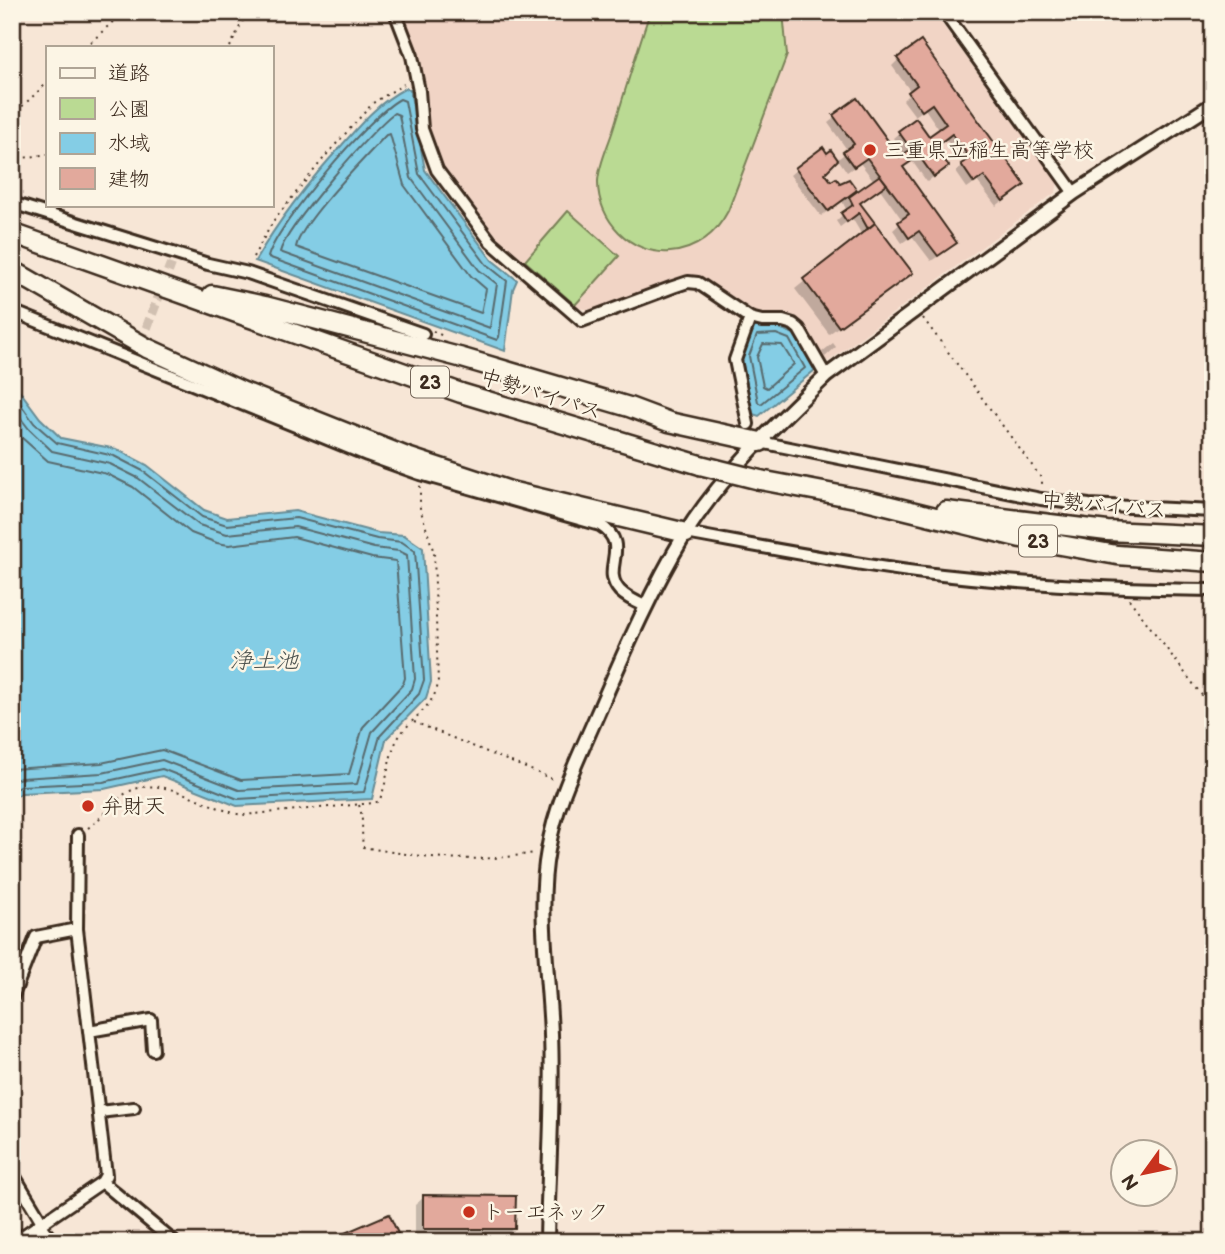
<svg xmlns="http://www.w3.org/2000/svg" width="1225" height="1254" font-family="'Balsamiq Sans','Klee One',sans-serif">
<rect width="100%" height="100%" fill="#f7e6d6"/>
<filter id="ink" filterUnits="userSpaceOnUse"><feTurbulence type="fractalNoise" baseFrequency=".0143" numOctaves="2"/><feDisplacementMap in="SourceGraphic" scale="14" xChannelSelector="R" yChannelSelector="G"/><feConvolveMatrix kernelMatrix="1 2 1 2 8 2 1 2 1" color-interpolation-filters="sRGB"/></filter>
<g filter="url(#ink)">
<path fill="#f1d4c5" d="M400,12H933L1058,182L1056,192L829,361L824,360L805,326L795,318L783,315H756L708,281L698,277L688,276L677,279L593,310L577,308L499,239L470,205L440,163L428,128L427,95L418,57Z"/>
<path fill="#bada93" stroke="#7a8258" stroke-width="2" d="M650,12H783L787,55L728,211C716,234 696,250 670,252C631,255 597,220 598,181C599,164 608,146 613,130C625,91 637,51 650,12Z
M568,211L619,256L575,305L525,261Z"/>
<path fill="#84cde5" stroke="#678c95" stroke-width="2" d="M406,88L410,90L425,170L492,260L517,280L513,289L505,351L255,261C280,218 309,181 342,145C362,122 379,102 406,88Z
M753,327H777L794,334L815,370L759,416L753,414L741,355Z
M12,375L17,387L40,418L61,438L116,449L147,465L204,510L227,518L295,511L378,533L404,535L423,548L431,682L426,698L386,739L372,799L237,806L162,776L104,789L22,793L12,799Z"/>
<path fill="#0003" d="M898,60L1016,191L996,206L977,181L967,188L956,172L964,164L945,139L933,148L947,166L927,182L912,161L901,168L949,249L931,261L912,236L902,243L893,230L903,221L880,189L858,204L910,273L829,334L795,289L862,235L852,218L840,227L836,221L847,211L842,201L821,216L790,175L797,169L823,173L830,183L840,185L848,181L857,194L874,181L860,163L847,172L838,159L848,151L828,123L857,100L899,159L905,155L893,138L900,132L929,139L940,131L925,109L915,116L903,100L911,92L892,66Z
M833,343L836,347L825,357L822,352Z
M424,1197L514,1228L505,1237H415V1205Z
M341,1237L399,1240L336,1242Z"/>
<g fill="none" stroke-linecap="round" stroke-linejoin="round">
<path stroke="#586b6e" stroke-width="2" d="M400,99L405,101L419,174L486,264L507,281L499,337L497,340L268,257C277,224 370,115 400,99Z
M394,113L399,115L411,178L479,270L497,284L490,328L280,252C286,228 372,129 394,113Z
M390,134L404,185L471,276L486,289L481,313L296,247C301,222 366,157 386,135Z
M776,334L789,339L805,368L761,404L758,402L749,356L757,335Z
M763,344L782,345L794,364L767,388L763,386L757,357Z
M12,392L34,423L57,443L114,456L143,471L202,517L227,525L296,518L377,539L402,542L415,551L424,680L419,694L380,736L364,792L238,799L162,769L103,782L21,786L12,791
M12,407L29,429L52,451L110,464L138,478L199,525L227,534L295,527L374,548L399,551L407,555L415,679L412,689L372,732L357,784L239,790L162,760L102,773L21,778L12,781
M12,425L21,437L48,461L107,474L133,487L191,533L217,543L229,545L294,537L372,558L396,561L405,678L403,684L363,727L349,774L241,780L162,750L101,763L12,769"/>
</g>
<path fill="#e2a99c" stroke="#3b2a1e" stroke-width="2" d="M921,41L1025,185L1003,201L984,176L974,183L961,164L970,158L952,134L935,147L949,166L934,177L919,156L903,167L957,243L938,256L919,231L909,238L898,222L909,214L867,158L854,167L843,152L854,144L833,115L857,98L900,157L911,149L898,131L916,118L929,136L946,124L932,104L922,111L908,92L917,85L897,58Z
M823,147L827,153L831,150L838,160L825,173L831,181L836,178L840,183L849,179L857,190L828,211L795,168Z
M880,175L887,184L860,203L875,223L868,229L859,213L847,222L841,213L853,205L849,197Z
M875,223L913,273L839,327L803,279Z
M423,1195L516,1196L515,1229H423Z
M389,1214L401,1240L343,1242L340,1235Z"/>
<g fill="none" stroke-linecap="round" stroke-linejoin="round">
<path stroke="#d1c0b1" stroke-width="10" stroke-dasharray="10 5" stroke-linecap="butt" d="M136,356L171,264"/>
<defs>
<path id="minor" d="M395,12L412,56L419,91L422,129L437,170L491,242L582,321L673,287L688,282L698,283L750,318L762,321H783L793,324L799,329L826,376
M944,12L1074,193
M12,203L208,264L248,273L423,334
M12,311L367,455L420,474L600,525C633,546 599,568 620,591C627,598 636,602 645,606
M748,424L735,360L750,318
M760,442L1041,499L1089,505L1213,511
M686,533C763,547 839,562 916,572C1014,584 1114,589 1213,590
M77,929L78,835
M12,998L36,937L77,929L106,1175L102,1182L14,1242
M89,1031L151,1020L153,1050
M99,1112L134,1108
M12,1172L42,1222
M102,1182L174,1242
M39,1224L53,1242"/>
<path id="tertiary" d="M547,1242C548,1173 554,1104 551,1035C549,976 537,908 548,850C556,802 578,759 597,715C624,653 650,592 685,534C722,475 776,424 826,376L1074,193L1213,104"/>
<path id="trunk" d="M12,233L461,393L700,465
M12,270L147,348L241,391L407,457L510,491L686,533
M212,295L265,306L459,357L629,407L669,422L760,442
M760,480L866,500L1021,538L1117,555L1213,562
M946,511L1107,531L1213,536"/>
</defs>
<use href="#minor" stroke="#3b2a1e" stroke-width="16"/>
<use href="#tertiary" stroke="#3b2a1e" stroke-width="18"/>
<use href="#trunk" stroke="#3b2a1e" stroke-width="23"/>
<path stroke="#3b2a1e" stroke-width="2" stroke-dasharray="2 5" stroke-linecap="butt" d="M86,47L123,12
M230,47L247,12
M12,116L47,83
M12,160L47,154
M253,257L274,220L328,153L373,103L404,84
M923,318L1042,479V487
M433,331L443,336
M1129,599L1213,710
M414,722L555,780
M359,805C364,819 361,832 363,847C424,858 473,864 534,853
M88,828C103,818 111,802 128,792C165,773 206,809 243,815L374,803L379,801C388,783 387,761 396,742C407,720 433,709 438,684L434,553L420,508V485"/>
<use href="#minor" stroke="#fcf5e5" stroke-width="10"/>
<use href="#tertiary" stroke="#fcf5e5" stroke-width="12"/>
<use href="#trunk" stroke="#fcf5e5" stroke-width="18"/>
<defs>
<path id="trunk-bridge" d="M700,465L760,480"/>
</defs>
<use href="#trunk-bridge" stroke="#3b2a1e" stroke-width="23" stroke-linecap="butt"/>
<use href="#trunk-bridge" stroke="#fcf5e5" stroke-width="18"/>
</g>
</g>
<g fill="#c8321e" stroke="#fcf5e5" stroke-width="2.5">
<circle cx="870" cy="150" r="7"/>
<circle cx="88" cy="806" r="7"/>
<circle cx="469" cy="1212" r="7"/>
</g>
<g text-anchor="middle" stroke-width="5" stroke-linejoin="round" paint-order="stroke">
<g fill="#fcf5e5" stroke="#75675a" stroke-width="2">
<rect x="411" y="366.5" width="38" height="31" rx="5"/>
<rect x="1019" y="525.5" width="38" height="31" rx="5"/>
</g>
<g font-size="19" font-weight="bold" fill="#3b2a1e">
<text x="430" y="389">23</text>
<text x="1038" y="548">23</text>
</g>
<g font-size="21" fill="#3b2a1e" stroke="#fcf5e5" text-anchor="start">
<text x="884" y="157">三重県立稲生高等学校</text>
<text x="102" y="813">弁財天</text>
<text x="483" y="1219">トーエネック</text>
</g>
<g font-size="21" fill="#3b2a1e" stroke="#fcf5e5">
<text transform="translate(541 394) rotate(17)" y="7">中勢バイパス</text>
<text transform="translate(1104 505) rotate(5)" y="7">中勢バイパス</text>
</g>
<g font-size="23" font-style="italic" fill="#4d5350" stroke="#fcf5e5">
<text x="264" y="668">浄土池</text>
</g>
</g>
<rect width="1225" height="1254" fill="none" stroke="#fcf5e5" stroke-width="42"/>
<rect x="21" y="21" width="1183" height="1212" fill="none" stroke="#3b2a1e" stroke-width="2.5" filter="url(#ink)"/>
<rect x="46" y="46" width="228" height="161" fill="#fcf5e5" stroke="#afa495" stroke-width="2"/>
<rect x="60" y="68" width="35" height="10" fill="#fcf5e5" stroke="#afa495" stroke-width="2"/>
<text x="108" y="80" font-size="21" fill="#3b2a1e">道路</text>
<rect x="60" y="98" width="35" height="21" fill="#bada93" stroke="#afa495" stroke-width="2"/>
<text x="108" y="116" font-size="21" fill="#3b2a1e">公園</text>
<rect x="60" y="133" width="35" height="21" fill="#84cde5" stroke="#afa495" stroke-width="2"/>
<text x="108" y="150" font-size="21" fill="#3b2a1e">水域</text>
<rect x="60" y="168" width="35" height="21" fill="#e2a99c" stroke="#afa495" stroke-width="2"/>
<text x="108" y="186" font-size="21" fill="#3b2a1e">建物</text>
<g transform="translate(1144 1173) rotate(237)"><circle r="33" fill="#fcf5e5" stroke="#afa495" stroke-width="2"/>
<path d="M0-5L12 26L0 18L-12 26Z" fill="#c8321e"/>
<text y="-10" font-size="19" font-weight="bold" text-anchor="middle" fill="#3b2a1e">N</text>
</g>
</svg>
